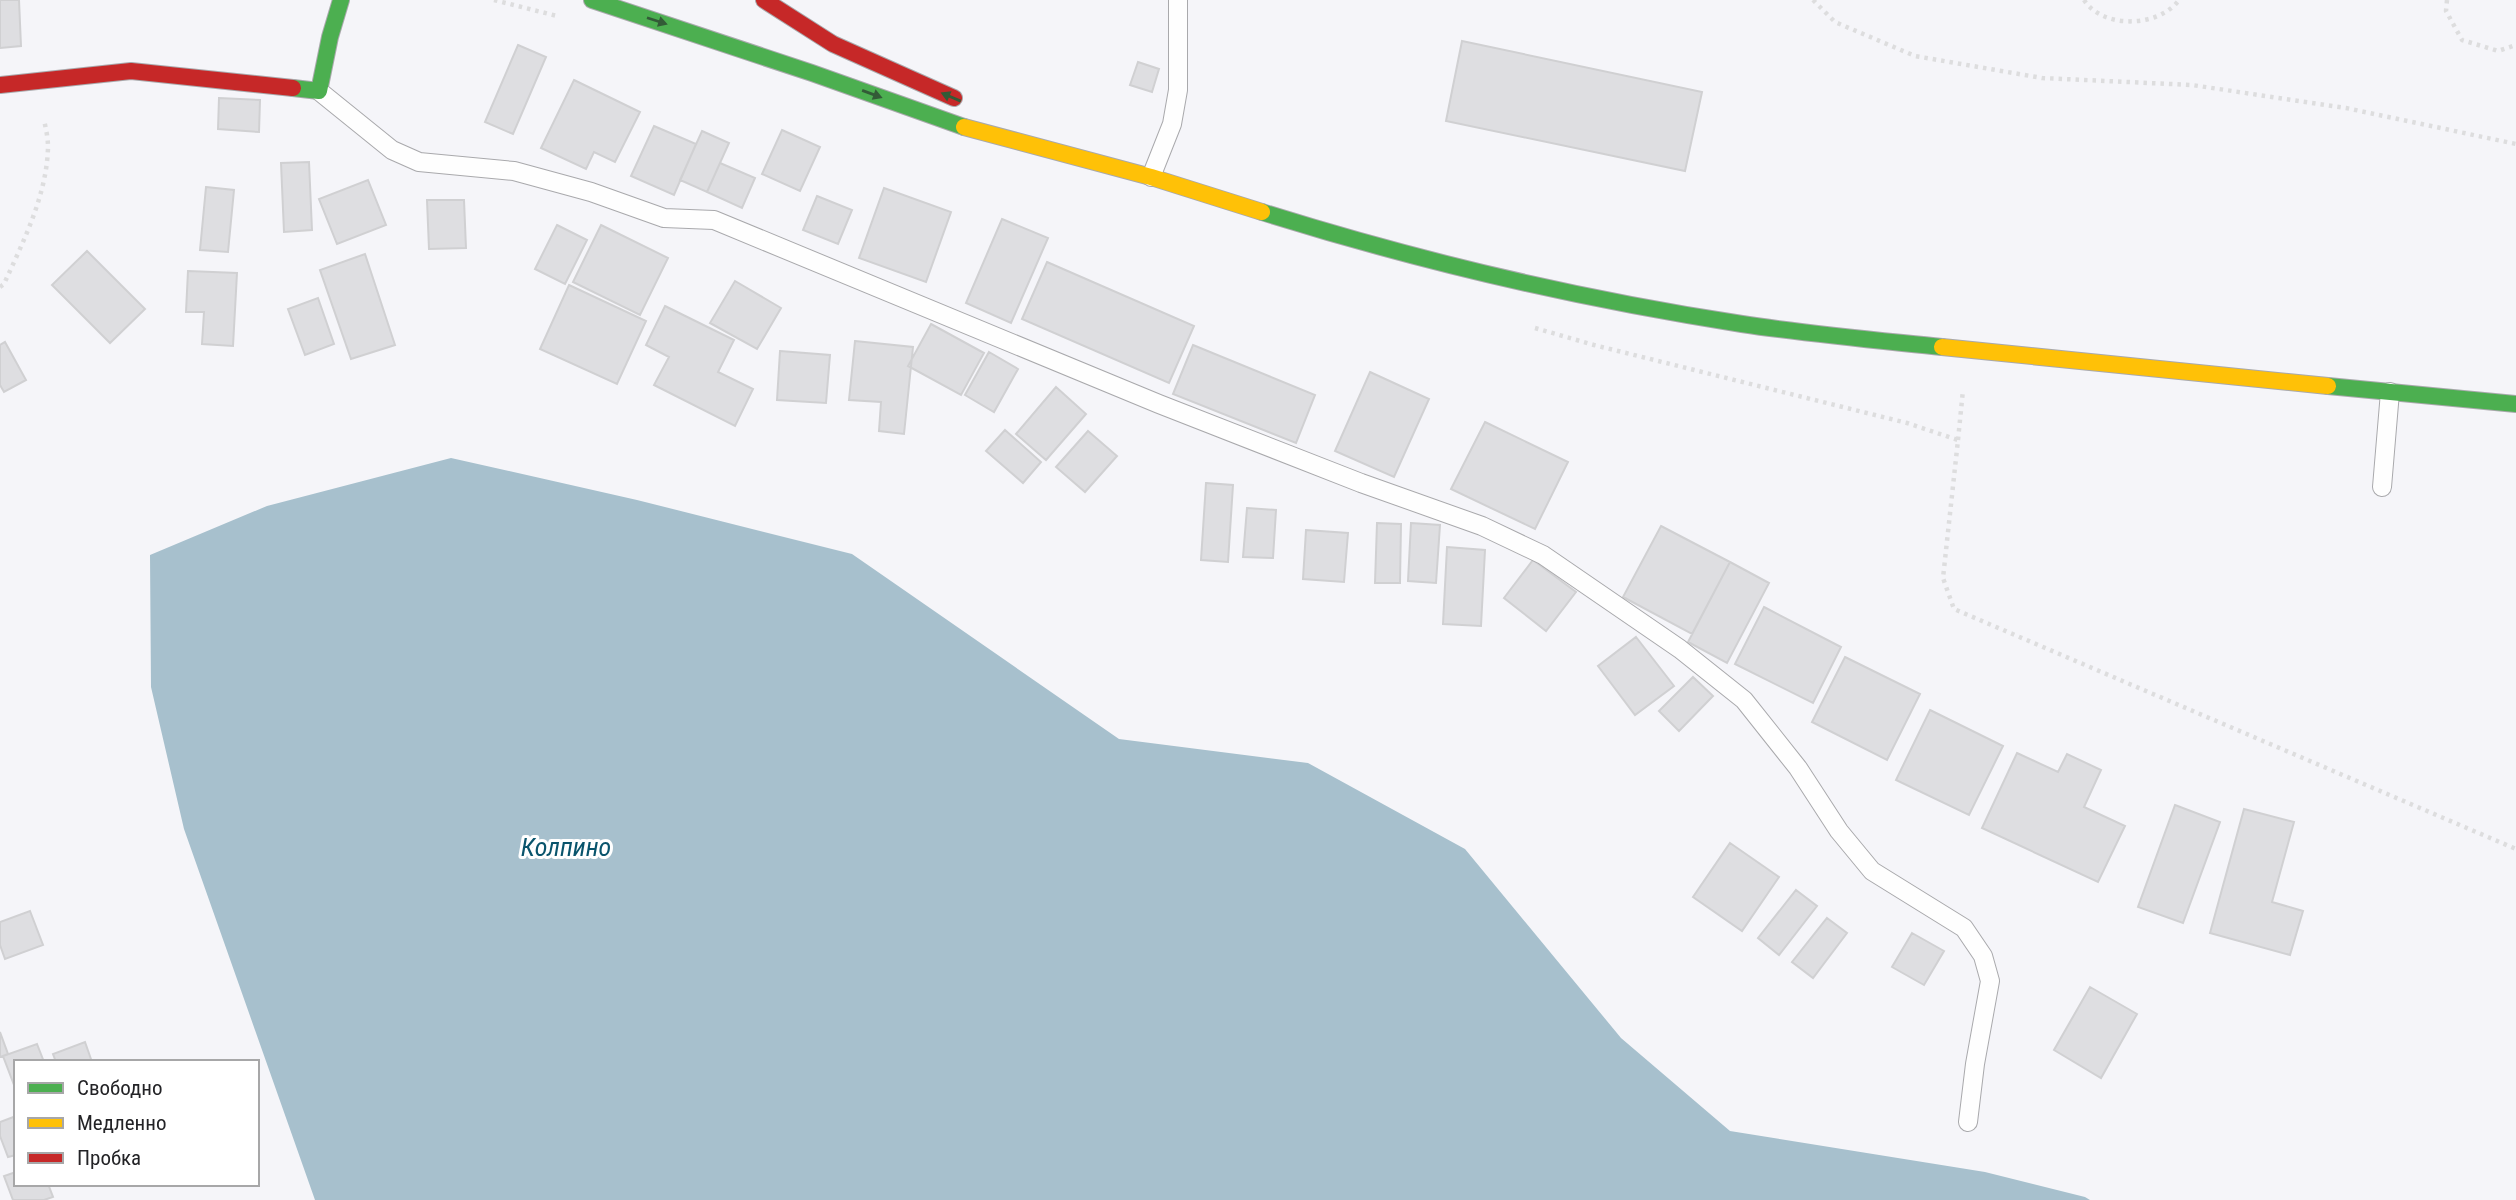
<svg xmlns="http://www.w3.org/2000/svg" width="2516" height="1200" font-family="'Roboto Condensed',sans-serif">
<rect width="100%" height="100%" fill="#f5f5f9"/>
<path fill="#a7c0cd" d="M451,458L637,500L852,554L1119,739L1308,763L1465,849L1621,1038L1730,1131L1985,1172L2085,1197L2090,1200H315L184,829L151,687L150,555L267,506Z"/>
<path fill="#dedee1" stroke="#d0d0d2" stroke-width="2" d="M0,0H19L21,46L0,48Z
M1462,41L1702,92L1685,171L1446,121Z
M518,45L546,57L513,134L485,122Z
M1138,62L1159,69L1152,92L1130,85Z
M574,80L640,112L615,162L594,152L586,169L541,148Z
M219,98L260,100L259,132L218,129Z
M654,126L696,144L674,195L631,176Z
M782,130L820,147L800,191L762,174Z
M702,131L729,143L707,192L680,180Z
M309,162L312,230L284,232L281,163Z
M720,163L755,178L742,208L707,192Z
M368,180L386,225L337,244L319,199Z
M206,187L234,190L228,252L200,250Z
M884,188L951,212L926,282L859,258Z
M817,196L852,210L838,244L803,230Z
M427,200H464L466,248L429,249Z
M1002,219L1048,238L1011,323L966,303Z
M557,225L587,240L565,284L535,269Z
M601,225L668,258L640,315L573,282Z
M87,251L145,309L110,343L52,285Z
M365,254L395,345L351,359L320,270Z
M1047,262L1194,326L1169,383L1022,319Z
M188,271L237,273L233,346L202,344L204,312H186Z
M735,281L781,308L757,349L710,323Z
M569,285L646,321L617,384L540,349Z
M318,298L334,344L305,355L288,309Z
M665,306L734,340L718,372L753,389L735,426L654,385L669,357L646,345Z
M931,324L984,353L961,395L908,366Z
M855,341L913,347L904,434L879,431L881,402L849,400Z
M5,342L26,380L4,392L0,385V345Z
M1193,345L1315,395L1296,443L1173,394Z
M780,351L830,355L826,403L777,400Z
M989,352L1018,369L994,412L965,395Z
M1370,372L1429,399L1394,477L1335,451Z
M1056,387L1086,414L1046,460L1016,434Z
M1485,422L1568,462L1535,529L1451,489Z
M1005,430L1041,462L1023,483L986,451Z
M1088,431L1117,456L1085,492L1056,467Z
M1206,483L1233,485L1228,562L1201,560Z
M1247,508L1276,510L1273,558L1243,557Z
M1377,523L1401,524L1400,583H1375Z
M1411,523L1440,525L1436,583L1408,581Z
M1661,526L1730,562L1692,634L1623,597Z
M1306,530L1348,533L1344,582L1303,579Z
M1447,547L1485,550L1481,626L1443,624Z
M1533,560L1576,592L1546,631L1504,598Z
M1730,562L1769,583L1727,663L1688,642Z
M1764,607L1841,647L1813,703L1735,664Z
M1636,637L1674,686L1635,715L1598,666Z
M1845,657L1920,694L1887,760L1812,722Z
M1693,677L1713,696L1679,731L1659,711Z
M1930,710L2003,746L1969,815L1896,780Z
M2017,753L2058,772L2067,754L2101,770L2084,807L2125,826L2098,882L1982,828Z
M2175,805L2220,822L2183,923L2138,907Z
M2244,809L2294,822L2272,902L2303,911L2290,955L2210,933Z
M1730,843L1779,877L1742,931L1693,897Z
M1796,890L1817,906L1779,955L1758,938Z
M30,911L43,945L5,959L0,945V922Z
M1827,918L1847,933L1813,978L1792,962Z
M1912,933L1944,951L1924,985L1892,967Z
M2090,987L2137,1014L2101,1078L2054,1050Z
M0,1032L8,1054L0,1057Z
M85,1042L92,1062H56L53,1054Z
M37,1044L44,1062H16L14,1085L3,1056Z
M16,1116V1155L8,1157L0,1136V1122Z
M16,1172V1184H48L53,1197L44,1200H13L4,1176Z"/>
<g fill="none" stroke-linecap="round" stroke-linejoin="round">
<defs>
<path id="lane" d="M319,91L392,150L419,162L514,171L591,192L664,218L714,220L1159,404L1361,483L1482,526L1543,555L1680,649L1744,700L1798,768L1839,831L1872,871L1964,928L1983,956L1990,981L1975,1064L1968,1122
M1151,177L1172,124L1178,90V0
M2382,487L2390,392"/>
<path id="fast" d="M592,0L812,73L964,127
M293,88L319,91L330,37L341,0
M1262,212C1418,261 1580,299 1742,324C1808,334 1875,340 1942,347
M2328,386L2516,404"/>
<path id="slow" d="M964,127L1151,177L1262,212
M1942,347L2328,386"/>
<path id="jam" d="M764,0L833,44L954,98
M0,85L131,71L293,88"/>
</defs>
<use href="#lane" stroke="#a9a9ac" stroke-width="20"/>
<use href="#fast" stroke="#a9a9ac" stroke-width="18"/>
<use href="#slow" stroke="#a9a9ac" stroke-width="18"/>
<use href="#jam" stroke="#a9a9ac" stroke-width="18"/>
<path stroke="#ddddde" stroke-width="4.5" stroke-dasharray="3.5 5" stroke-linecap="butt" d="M494,0L557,16
M1813,0L1835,22L1915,56L2042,78L2192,85L2346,108L2516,144
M2084,0C2104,30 2159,27 2179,0
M2447,0L2446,11L2462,40L2498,51L2516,45
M0,287L4,284C23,242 47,195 48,147C48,138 46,129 44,120
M1535,328L1594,345L1907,423L1958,440L1943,578L1954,609L2516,849
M1958,440L1963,390"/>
<use href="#lane" stroke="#fefefe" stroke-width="18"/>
<use href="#fast" stroke="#4caf50" stroke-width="16"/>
<use href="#slow" stroke="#ffc107" stroke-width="16"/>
<use href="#jam" stroke="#c62828" stroke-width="16"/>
</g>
<defs><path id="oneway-solid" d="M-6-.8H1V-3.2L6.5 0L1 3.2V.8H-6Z" transform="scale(1.75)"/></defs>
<g fill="#335b37">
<use href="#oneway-solid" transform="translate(657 21) rotate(18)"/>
<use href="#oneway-solid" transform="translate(872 94) rotate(20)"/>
<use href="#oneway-solid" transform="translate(951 97) rotate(-157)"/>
</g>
<g text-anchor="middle" stroke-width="6" stroke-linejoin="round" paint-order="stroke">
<g font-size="26" font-style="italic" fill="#09546c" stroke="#fff">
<text x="566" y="856">Колпино</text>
</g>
</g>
<rect x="14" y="1060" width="245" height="126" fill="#ffffff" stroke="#a7a7a8" stroke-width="2"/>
<rect x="28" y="1083" width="35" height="10" fill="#4caf50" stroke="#a7a7a8" stroke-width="2"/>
<text x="77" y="1095" font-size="21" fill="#232326">Свободно</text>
<rect x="28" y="1118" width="35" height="10" fill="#ffc107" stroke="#a7a7a8" stroke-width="2"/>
<text x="77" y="1130" font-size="21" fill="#232326">Медленно</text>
<rect x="28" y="1153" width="35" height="10" fill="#c62828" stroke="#a7a7a8" stroke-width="2"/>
<text x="77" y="1165" font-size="21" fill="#232326">Пробка</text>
</svg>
